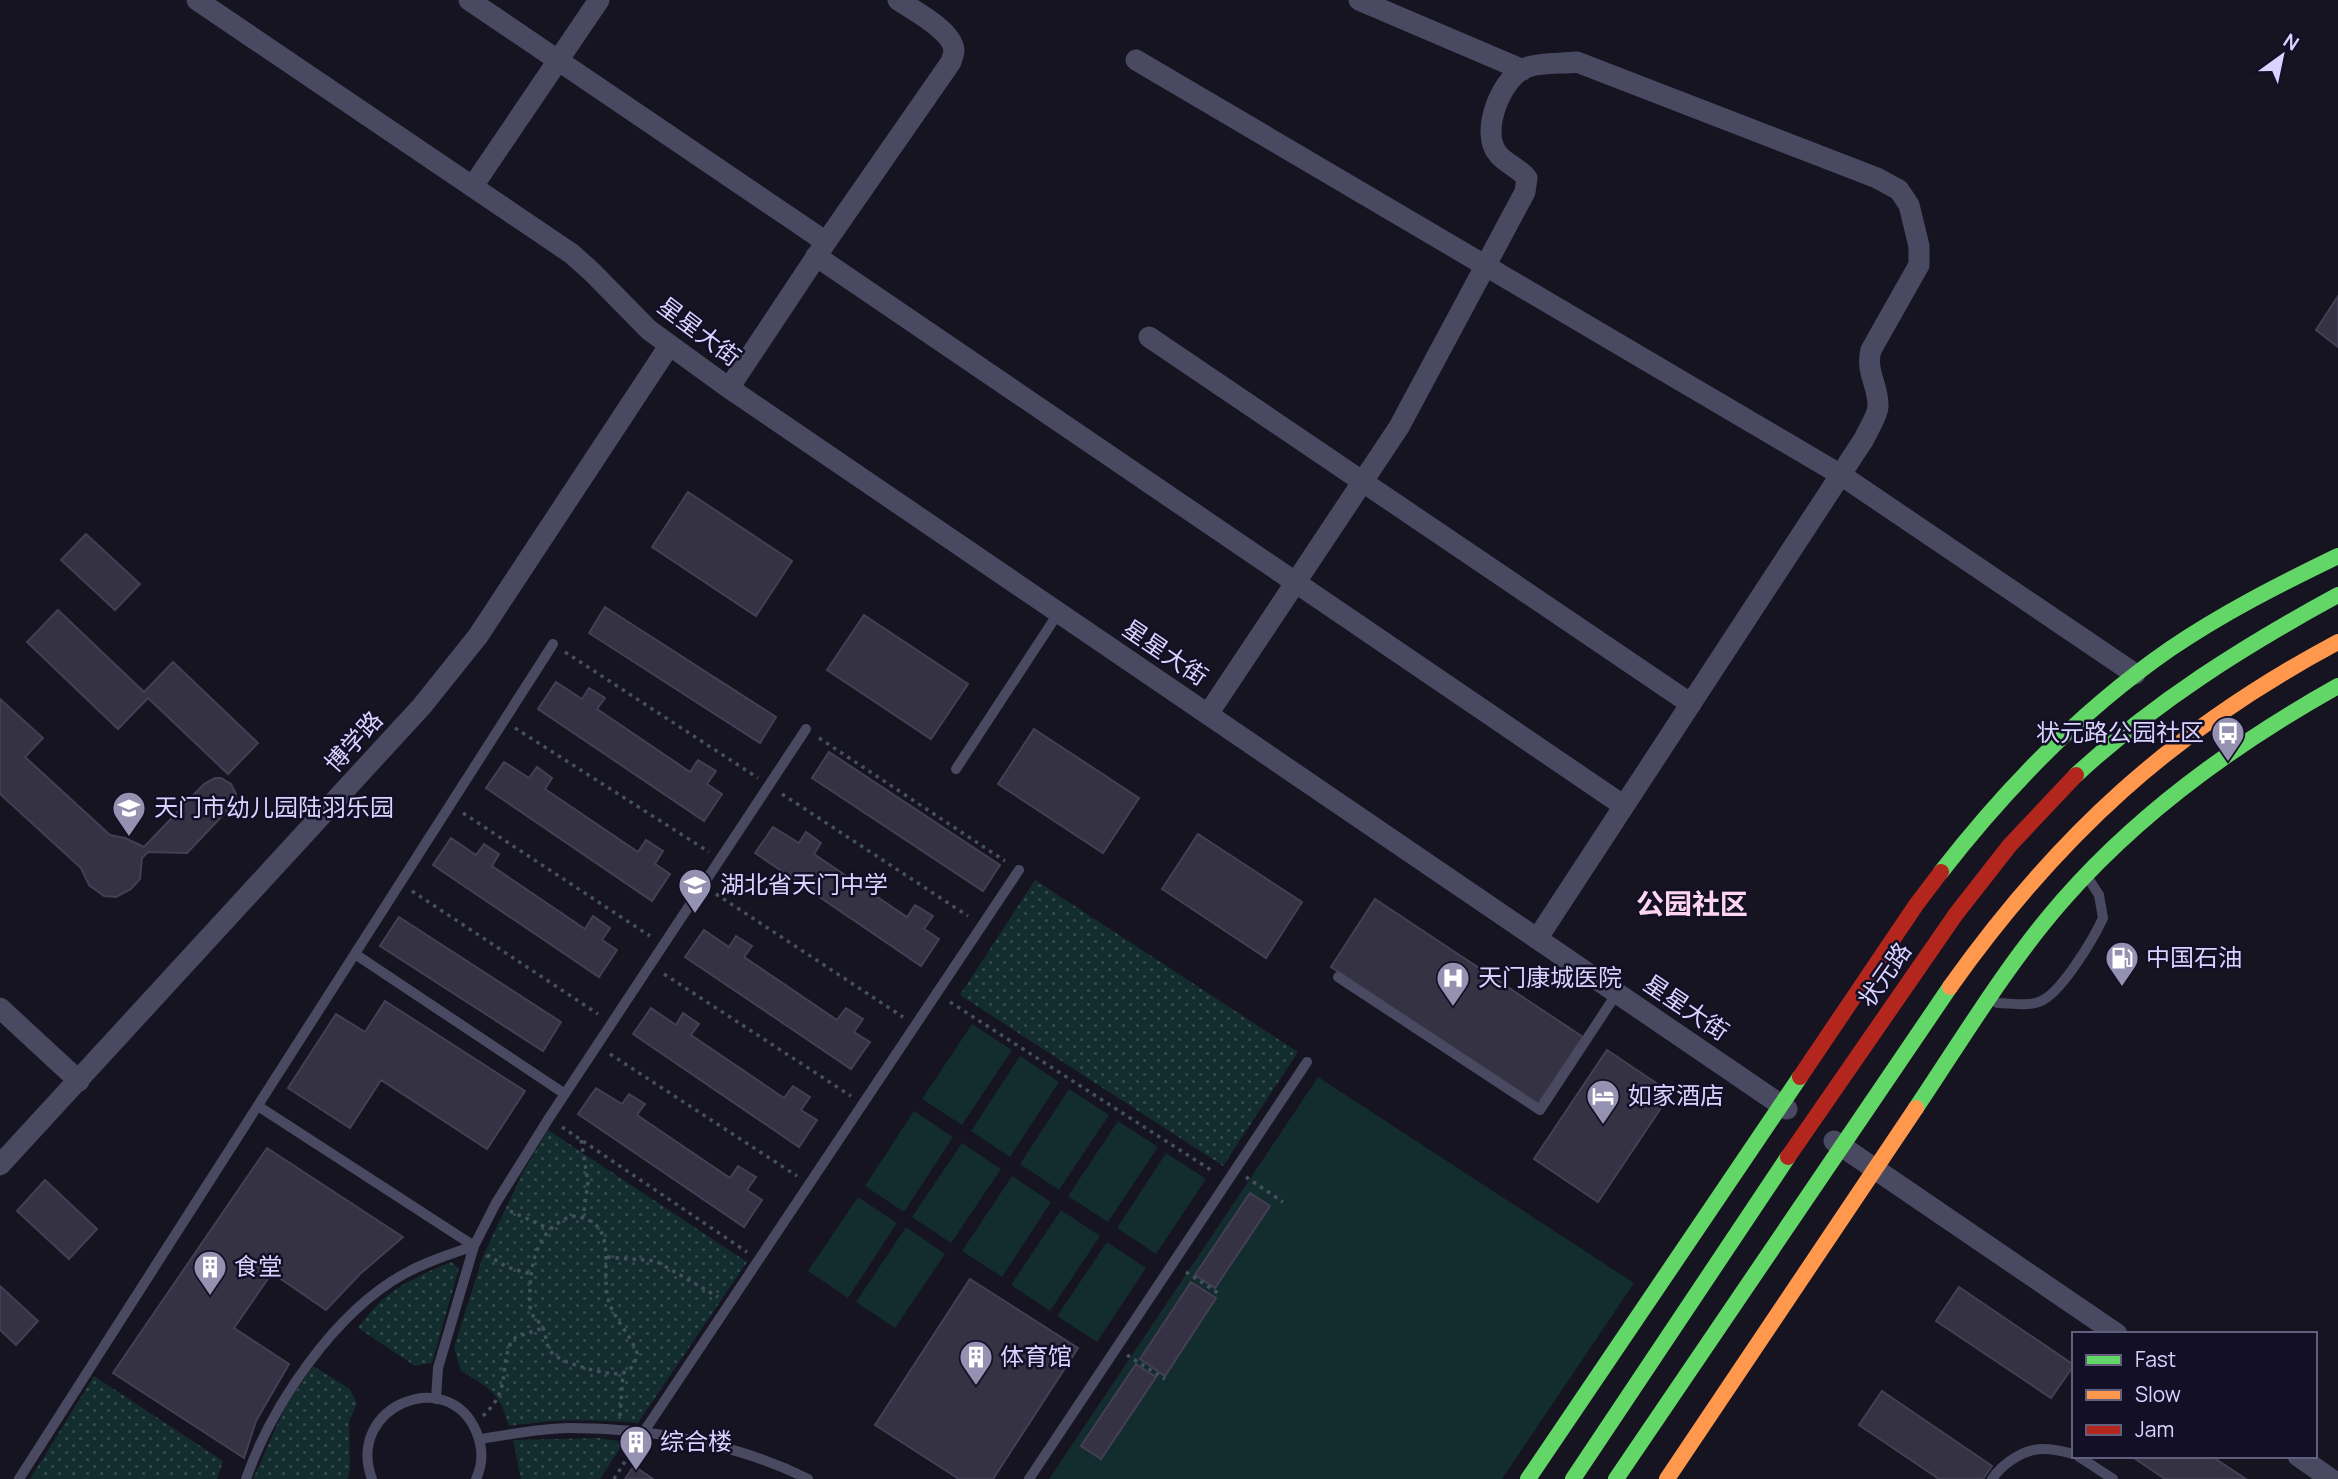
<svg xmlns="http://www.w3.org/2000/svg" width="2338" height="1479" font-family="Manrope,'Noto Sans SC',sans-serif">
<defs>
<pattern id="grass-dots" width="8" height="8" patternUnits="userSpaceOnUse" patternTransform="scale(1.75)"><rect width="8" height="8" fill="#132c2d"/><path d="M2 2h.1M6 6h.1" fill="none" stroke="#354a4c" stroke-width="1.8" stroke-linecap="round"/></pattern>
</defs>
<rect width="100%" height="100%" fill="#161421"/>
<path fill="url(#grass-dots)" d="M1035,880L1298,1052L1223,1166L960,995Z
M548,1130L747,1262L638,1423C591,1419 556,1419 509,1426C499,1392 491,1389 461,1371L454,1347L483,1256L524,1170Z
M451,1262L459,1268L432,1363L415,1366L358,1328C384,1291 410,1279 451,1262Z
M313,1366L350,1389L357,1403L349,1422L350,1468L348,1479H253L285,1407Z
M94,1376L223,1461L217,1479H30Z
M598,1438L624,1442L600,1479H521L513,1440Z"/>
<path fill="#132c2d" d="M972,1024L1012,1050L962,1125L922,1099Z
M1020,1056L1059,1082L1010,1157L971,1131Z
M1318,1077L1634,1283L1502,1479H1049Z
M1069,1089L1109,1115L1059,1190L1020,1164Z
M914,1111L953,1137L904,1212L865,1186Z
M1118,1121L1158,1147L1108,1222L1068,1196Z
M962,1143L1001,1169L951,1243L912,1217Z
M1166,1153L1206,1179L1156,1254L1117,1228Z
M1012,1176L1051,1202L1002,1277L962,1251Z
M858,1197L897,1223L848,1298L808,1271Z
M1061,1210L1100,1236L1050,1311L1011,1285Z
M906,1227L945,1254L895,1328L856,1302Z
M1107,1242L1146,1268L1097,1342L1057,1316Z"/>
<path fill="#343243" stroke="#433f54" stroke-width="2" d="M2338,296V347L2316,330Z
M688,492L792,561L756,616L652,547Z
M86,534L140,584L115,610L61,560Z
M605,607L776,717L760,743L589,633Z
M58,610L144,692L173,662L258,743L228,774L148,698L118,729L27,642Z
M864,615L968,684L931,739L827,670Z
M556,682L582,699L589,688L605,698L597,709L690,772L698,760L716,771L707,784L722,794L704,821L538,709Z
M0,699L43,738L25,757L110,835L125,838L144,847L204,784L215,778H221L231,784L236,794L235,799L229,809L187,853L148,852L142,858L140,879L131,889L116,897L104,896L89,885L81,868L0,794Z
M1034,729L1139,798L1103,853L998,784Z
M829,752L1000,865L983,891L812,778Z
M504,762L529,778L537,767L552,778L545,789L638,852L646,840L663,851L655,864L670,874L652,901L486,788Z
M773,827L799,843L806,832L821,843L814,854L907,917L915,905L933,916L924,929L939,939L921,966L755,853Z
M1198,834L1302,902L1266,958L1162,889Z
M451,838L476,855L484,844L499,854L492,866L585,929L593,916L610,928L602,940L617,950L599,977L433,865Z
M1375,899L1583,1037L1538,1104L1331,967Z
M399,917L561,1022L543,1051L380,946Z
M704,930L729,947L736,936L752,946L744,957L837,1020L846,1008L863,1019L854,1032L870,1042L851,1069L685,957Z
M385,1001L525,1091L487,1149L381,1080L350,1128L288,1088L336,1014L365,1032Z
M651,1008L676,1025L683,1013L699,1024L691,1035L784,1098L793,1086L810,1097L801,1110L817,1120L799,1147L633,1034Z
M1607,1050L1671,1093L1598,1202L1534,1159Z
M596,1088L622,1104L629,1094L645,1104L637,1115L730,1178L738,1166L756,1177L747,1190L762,1200L744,1227L578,1114Z
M267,1148L403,1237L360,1274L326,1310L272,1273L234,1328L289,1364L256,1421L244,1458L113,1373Z
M45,1180L97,1229L69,1259L17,1211Z
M1250,1193L1270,1206L1215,1288L1195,1275Z
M970,1279L1078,1348L993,1479H959L875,1425Z
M1191,1282L1216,1298L1165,1376L1140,1359Z
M0,1286L38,1321L16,1345L0,1330Z
M1959,1287L2074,1365L2051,1398L1936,1321Z
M1136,1364L1156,1377L1101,1459L1081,1446Z
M1882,1391L1992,1466L1983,1479H1939L1859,1425Z
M2131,1456H2211L2246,1479H2165Z
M634,1466L653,1479H625Z"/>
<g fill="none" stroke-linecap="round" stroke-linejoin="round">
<path stroke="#44505f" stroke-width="3.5" stroke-dasharray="3.5 5" stroke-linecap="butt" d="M565,652L758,778
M515,728L709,852
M819,738L1005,861
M782,794L968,916
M463,813L650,936
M412,891L598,1014
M716,894L903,1017
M664,974L851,1096
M950,1002L1214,1172
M610,1054L797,1176
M562,1127L747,1252
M581,1140L588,1182L583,1217
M1246,1177L1283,1202
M510,1211L550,1229
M572,1216C624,1221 597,1272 610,1305C617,1322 631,1336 637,1353C636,1362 632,1370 623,1373C611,1377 560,1363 552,1353C545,1345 547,1336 543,1328C540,1321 533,1319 531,1311C529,1304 530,1297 530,1289C531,1258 540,1227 572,1216Z
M487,1255L507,1267L531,1274
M607,1257L656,1261L718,1297
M1186,1272L1221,1295
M1127,1355L1165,1379
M483,1416C512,1388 498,1374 511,1342L516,1337L543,1328
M620,1416L623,1373
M614,1479L634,1447"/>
<path stroke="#4a4962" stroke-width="10" d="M956,769L1059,612
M355,954L565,1094
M1338,977L1540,1110L1617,993
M1997,1003C2011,1003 2028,1007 2041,1001C2061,993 2094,938 2103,918L2099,895L2090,881
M258,1106L474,1246
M436,1399L438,1368L474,1246L496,1203L549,1118L806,729
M643,1433L1019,870
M480,1439C509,1435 540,1428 570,1428C650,1428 736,1443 808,1479
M2078,1456L2113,1479
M19,1479L553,644
M246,1479C272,1405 334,1313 404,1274C426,1262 450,1254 474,1246
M372,1479C345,1406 448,1365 476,1431C483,1447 483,1464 476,1479
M1029,1479L1307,1062
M1992,1479C2003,1463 2025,1448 2045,1449C2054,1449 2065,1452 2074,1454"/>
<path stroke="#4a4962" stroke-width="21" d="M197,0L572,254L593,273L649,330L729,388L1787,1109
M469,0L826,242
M1359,0L1523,70
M1136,60L1841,475L2135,674
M473,186L599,0
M816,256L1624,806
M1149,337L1691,704
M729,388L826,242L951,62C952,58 954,54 954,50C952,30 913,10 898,0
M1208,714L1399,427L1525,192L1527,178C1519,168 1506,164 1498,154C1479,132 1502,75 1528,67C1543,62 1562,64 1577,62L1877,178L1899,190L1909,205L1919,246V265L1871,350C1865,372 1879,386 1878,407C1877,417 1868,430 1864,439L1537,939
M0,1008L79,1081
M1834,1141L2117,1334
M0,1165L422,706L478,636L669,346
M2298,1456L2331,1479"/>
<path stroke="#63d668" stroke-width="16" d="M2076,775C2155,702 2244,646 2338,595
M1941,872C2007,787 2082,710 2170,649C2223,613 2280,584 2338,556
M1916,1108C1963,1038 2007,964 2063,900C2140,812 2236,743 2338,686
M1528,1479L1800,1077
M1573,1479L1788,1157
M1616,1479L1950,987"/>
<path stroke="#ff974d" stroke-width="16" d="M1950,987C2058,835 2173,730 2338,642
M1667,1479L1916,1108"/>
<path stroke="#b3261e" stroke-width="16" d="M1800,1077L1916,905L1941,872
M1788,1157L1956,914L2010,845L2076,775"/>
</g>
<defs>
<symbol id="bus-pin" viewBox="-11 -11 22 30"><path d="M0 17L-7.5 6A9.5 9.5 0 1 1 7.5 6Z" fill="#9591b1" stroke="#130f26"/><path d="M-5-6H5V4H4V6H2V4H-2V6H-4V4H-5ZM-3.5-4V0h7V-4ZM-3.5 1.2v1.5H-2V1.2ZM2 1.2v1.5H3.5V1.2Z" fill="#fff"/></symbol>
<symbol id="school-pin" viewBox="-11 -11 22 30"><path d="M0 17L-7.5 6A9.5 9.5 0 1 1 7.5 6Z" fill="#9591b1" stroke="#130f26"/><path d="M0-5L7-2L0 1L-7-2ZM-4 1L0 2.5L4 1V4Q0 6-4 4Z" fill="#fff"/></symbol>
<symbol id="fuel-pin" viewBox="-11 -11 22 30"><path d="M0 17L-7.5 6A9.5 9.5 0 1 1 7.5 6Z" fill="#9591b1" stroke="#130f26"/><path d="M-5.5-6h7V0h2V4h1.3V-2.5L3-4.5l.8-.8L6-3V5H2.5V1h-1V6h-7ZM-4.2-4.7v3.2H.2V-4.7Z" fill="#fff"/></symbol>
<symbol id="hospital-pin" viewBox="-11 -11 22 30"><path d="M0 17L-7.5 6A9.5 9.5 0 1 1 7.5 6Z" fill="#9591b1" stroke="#130f26"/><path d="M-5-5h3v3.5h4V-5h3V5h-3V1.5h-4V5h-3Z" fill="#fff"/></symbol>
<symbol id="hotel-pin" viewBox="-11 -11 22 30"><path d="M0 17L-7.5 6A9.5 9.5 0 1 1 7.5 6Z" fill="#9591b1" stroke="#130f26"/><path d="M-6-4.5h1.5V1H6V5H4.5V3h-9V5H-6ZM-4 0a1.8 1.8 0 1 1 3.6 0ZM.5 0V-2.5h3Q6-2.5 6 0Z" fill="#fff"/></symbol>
<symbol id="building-pin" viewBox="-11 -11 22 30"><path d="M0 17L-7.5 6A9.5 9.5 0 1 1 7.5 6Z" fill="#9591b1" stroke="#130f26"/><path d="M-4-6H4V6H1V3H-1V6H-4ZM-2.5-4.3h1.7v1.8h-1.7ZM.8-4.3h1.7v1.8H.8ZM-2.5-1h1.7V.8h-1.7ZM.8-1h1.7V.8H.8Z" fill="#fff"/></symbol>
</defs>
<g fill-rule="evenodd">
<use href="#bus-pin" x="2209" y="714" width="38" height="52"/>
<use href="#school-pin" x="110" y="789" width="38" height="52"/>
<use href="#school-pin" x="676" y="866" width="38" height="52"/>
<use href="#fuel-pin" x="2103" y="939" width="38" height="52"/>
<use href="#hospital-pin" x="1434" y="959" width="38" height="52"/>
<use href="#hotel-pin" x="1584" y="1077" width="38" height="52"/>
<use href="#building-pin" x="191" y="1248" width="38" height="52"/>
<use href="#building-pin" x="957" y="1338" width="38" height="52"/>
<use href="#building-pin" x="617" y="1423" width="38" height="52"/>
</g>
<g text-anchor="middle" stroke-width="5" stroke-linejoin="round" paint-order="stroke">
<g font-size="24" fill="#d9d4ff" stroke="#130f26">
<text transform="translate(699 332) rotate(37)" y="8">星星大街</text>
<text transform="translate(1165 653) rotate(34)" y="8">星星大街</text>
<text transform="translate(354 742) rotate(-48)" y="8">博学路</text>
<text transform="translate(1885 975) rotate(-55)" y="8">状元路</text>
<text transform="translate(1686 1008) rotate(34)" y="8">星星大街</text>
</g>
<g font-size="24" fill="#d9d4ff" stroke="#130f26" text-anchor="start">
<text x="2204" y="741" text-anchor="end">状元路公园社区</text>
<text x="154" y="816">天门市幼儿园陆羽乐园</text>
<text x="720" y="893">湖北省天门中学</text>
<text x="2146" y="966">中国石油</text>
<text x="1478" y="986">天门康城医院</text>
<text x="1628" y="1104">如家酒店</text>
<text x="234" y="1275">食堂</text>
<text x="1000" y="1365">体育馆</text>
<text x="660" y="1450">综合楼</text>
</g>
<g font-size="28" font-weight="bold" fill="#ffd6f0" stroke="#130f26">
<text x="1692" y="914">公园社区</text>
</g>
</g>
<rect x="2072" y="1332" width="245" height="126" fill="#130f26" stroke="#625e7d" stroke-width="2"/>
<rect x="2086" y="1355" width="35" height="10" fill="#63d668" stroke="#625e7d" stroke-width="2"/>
<text x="2135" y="1367" font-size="21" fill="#d9d4ff">Fast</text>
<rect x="2086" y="1390" width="35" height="10" fill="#ff974d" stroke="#625e7d" stroke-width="2"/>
<text x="2135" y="1402" font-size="21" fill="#d9d4ff">Slow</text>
<rect x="2086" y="1425" width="35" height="10" fill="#b3261e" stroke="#625e7d" stroke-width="2"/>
<text x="2135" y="1437" font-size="21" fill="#d9d4ff">Jam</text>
<g transform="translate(2282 56) rotate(33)" stroke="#130f26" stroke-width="5" paint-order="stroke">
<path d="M0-5L12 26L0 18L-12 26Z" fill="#d9d4ff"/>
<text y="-10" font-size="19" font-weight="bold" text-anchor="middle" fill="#d9d4ff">N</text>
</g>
</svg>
